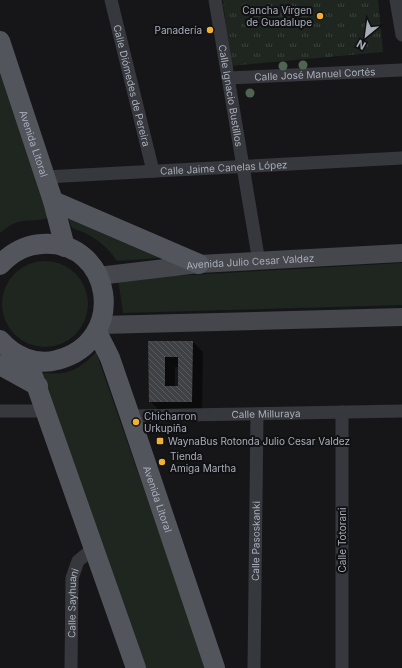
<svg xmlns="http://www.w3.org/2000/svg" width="402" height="668" font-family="Inter,sans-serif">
<defs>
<pattern id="park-tufts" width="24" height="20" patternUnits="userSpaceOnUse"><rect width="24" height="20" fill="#1e261f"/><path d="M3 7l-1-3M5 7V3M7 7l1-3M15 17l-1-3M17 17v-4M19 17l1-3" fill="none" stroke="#3c433d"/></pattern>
<pattern id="building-back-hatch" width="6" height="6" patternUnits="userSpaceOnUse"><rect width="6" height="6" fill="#404145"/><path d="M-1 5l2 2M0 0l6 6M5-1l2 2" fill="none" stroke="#595a5e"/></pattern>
</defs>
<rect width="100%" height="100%" fill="#161618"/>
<path fill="#1e261f" d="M0,68L50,217C38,223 24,218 13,224C8,226 4,230 0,233Z
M68,217L173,257L117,261C105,244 93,235 72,228Z
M2 304a43 43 0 1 1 86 0a43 43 0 1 1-86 0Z
M402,263V305L123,313L118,279Z
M96,352L206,668H141L41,377L44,373C69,375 79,370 96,352Z"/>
<path fill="url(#park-tufts)" d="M223,0H378L383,52L230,66Z"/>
<path fill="#0007" fill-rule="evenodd" d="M149,342H193L203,352L202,412L160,411L150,401ZM175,367H179L178,387H175Z"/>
<path fill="url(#building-back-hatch)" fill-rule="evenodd" d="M148,341H193L192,402H149ZM165,357H178V386H165Z"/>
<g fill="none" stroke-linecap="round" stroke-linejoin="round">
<g stroke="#37383d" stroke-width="13">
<path id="s1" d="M111,0L153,171"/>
<path id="s2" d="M215,0L259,262"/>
<path d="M396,0L402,35"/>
<path id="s3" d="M228,78L402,70"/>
<path id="s4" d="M45,177L402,158"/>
<path d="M0,411H47"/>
<path id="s5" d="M130,416L402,411"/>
<path id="s6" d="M71,668L72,578L78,561L95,547"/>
<path id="s7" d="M254,668L257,414"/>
<path d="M342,668V412"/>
</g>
<g stroke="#45474d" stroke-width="18">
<path id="s8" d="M98,276L199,264L402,253"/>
<path d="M101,325L402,317"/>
</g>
<g stroke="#53555c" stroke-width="20">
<path id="s9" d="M0,41L53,201L65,247"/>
<path d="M53,201L199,264"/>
<path d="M0,265C12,252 25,245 42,244C113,239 129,342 57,360C36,366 14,356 0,340"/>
<path id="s10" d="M97,332L110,358L130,416L215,668"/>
<path d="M27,359L136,668"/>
<path d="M0,365L38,386"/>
</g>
</g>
<g fill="#506452">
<circle cx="303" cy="65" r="4.5"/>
<circle cx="283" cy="66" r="4.5"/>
<circle cx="250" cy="93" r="4.5"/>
</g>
<g fill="#f2b134" stroke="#111113" stroke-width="1.5">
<circle cx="320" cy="16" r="4"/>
<circle cx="210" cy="30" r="4"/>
<circle cx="136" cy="422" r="4"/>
<rect x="156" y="437" width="8" height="8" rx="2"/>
<circle cx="162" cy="462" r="4"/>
</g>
<g text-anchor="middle" stroke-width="4" stroke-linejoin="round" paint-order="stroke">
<g font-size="10" fill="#a8adb8" stroke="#111113" text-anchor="start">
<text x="312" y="14" text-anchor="end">Cancha Virgen<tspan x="312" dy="12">de Guadalupe</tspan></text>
<text x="202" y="34" text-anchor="end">Panadería</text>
<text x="144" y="420">Chicharron<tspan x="144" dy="12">Urkupiña</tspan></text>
<text x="168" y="445">WaynaBus Rotonda Julio Cesar Valdez</text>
<text x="170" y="460">Tienda<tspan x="170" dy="12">Amiga Martha</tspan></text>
</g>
<g font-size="10" fill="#a8adb8" stroke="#111113">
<text dy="4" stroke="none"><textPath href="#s3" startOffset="87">Calle José Manuel Cortés</textPath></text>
<text dy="4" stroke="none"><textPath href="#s1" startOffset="88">Calle Diómedes de Pereira</textPath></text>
<text dy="4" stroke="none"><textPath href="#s2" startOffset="97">Calle Ignacio Bustillos</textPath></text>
<text dy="4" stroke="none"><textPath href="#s9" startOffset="108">Avenida Litoral</textPath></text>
<text dy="4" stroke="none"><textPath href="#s4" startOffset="179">Calle Jaime Canelas López</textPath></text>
<text dy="4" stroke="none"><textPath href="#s8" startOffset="153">Avenida Julio Cesar Valdez</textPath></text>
<text dy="4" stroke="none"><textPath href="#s5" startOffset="136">Calle Milluraya</textPath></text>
<text dy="4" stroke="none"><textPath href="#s10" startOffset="178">Avenida Litoral</textPath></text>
<text transform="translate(342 540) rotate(-90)" y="4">Calle Totorani</text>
<text dy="4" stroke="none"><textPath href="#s7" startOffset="127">Calle Pasoskanki</textPath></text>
<text dy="4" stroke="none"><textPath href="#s6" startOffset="65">Calle Sayhuani</textPath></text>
</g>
</g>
<g transform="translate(366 36) rotate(209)" stroke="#111113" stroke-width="3" paint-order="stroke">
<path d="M0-3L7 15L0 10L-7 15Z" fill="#a8adb8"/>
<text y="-6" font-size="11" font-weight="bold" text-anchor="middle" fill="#a8adb8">N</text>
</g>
</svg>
